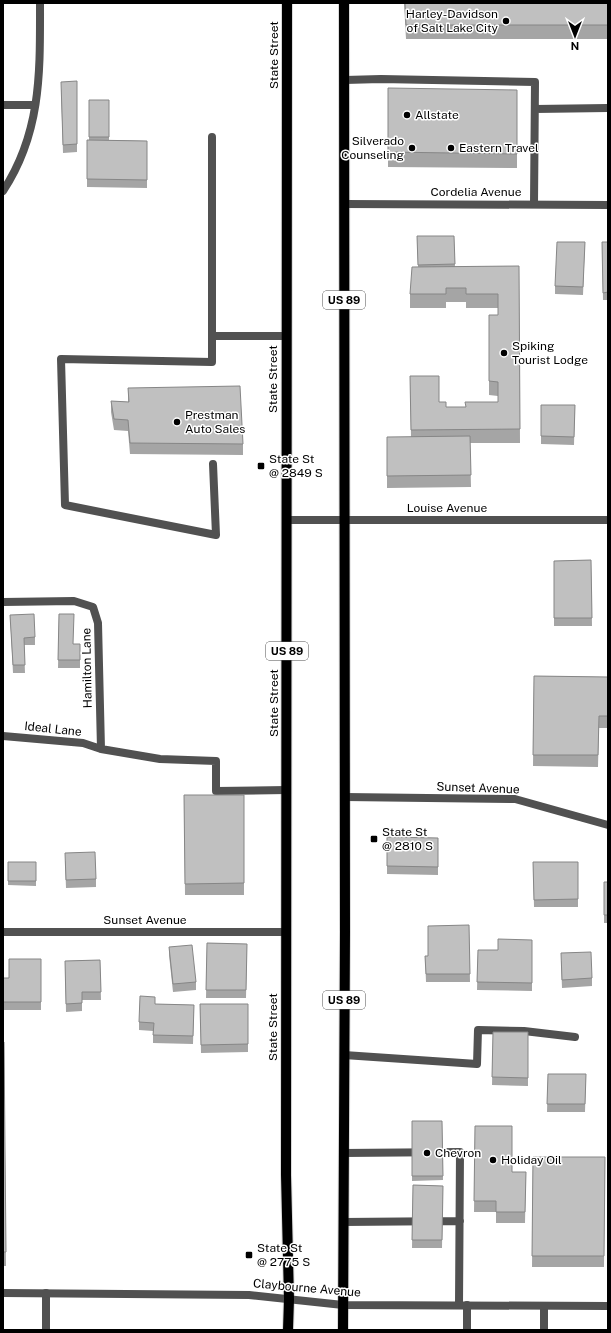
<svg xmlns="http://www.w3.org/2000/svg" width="611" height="1333" font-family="'Public Sans',sans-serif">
<rect width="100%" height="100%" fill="#fff"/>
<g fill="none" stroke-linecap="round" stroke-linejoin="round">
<defs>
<path id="primary" d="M287,3L286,1175L289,1299L288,1330
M343,1330L345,931L344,3"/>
</defs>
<use href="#primary" stroke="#dbdbdb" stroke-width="12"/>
<path stroke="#515151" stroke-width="8" d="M345,80L381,79L535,82L534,204
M535,109L608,108
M212,137V362L61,359L65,505L216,535L213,464
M212,336H287
M3,602L74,601L93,607L98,623L101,749
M3,736L83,743L101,749L160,759L216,761V791L287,790
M344,1055L477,1064L478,1030L524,1031L575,1037
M343,1153L460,1152L459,1305
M343,1222L460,1221
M467,1305V1330
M544,1306V1330
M46,1330V1293"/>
<path stroke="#515151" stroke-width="8" d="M3,105H35
M3,191C42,132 40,70 40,3
M344,204L608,205
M286,520H608
M345,797L515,799L608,825
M3,932H287
M3,1293L249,1295L343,1305L608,1306"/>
<use href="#primary" stroke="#000" stroke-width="10"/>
</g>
<path fill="#a5a5a5" d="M404,3H608V39H406Z
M77,81V152L63,153L61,90Z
M388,88L517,154V168L388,167Z
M89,100H109V140L147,141V188L87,187V140H89Z
M417,236H454L455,267L519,266L520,443H470L471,487L387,488V437H411L410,376L439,402L446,407H465L498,402V396L489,395V315H498V308H466V302H446V308H410V294L418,267Z
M585,242L583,295L555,294V286Z
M602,242H608V300H603Z
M128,388L243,444V455L130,454L128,431L114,430L111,412V401L128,402Z
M541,405H575L574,445L541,444Z
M591,560L592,626H554V561Z
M59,614L73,644L80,652V668H58Z
M10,615L35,637V645H24L25,673H13Z
M534,676L608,677V728H599L598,767L533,766Z
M184,795H244V895H185Z
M387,837L438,838V875L387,874Z
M65,861L96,879V887L66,888Z
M8,862H36V886L8,885Z
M533,862H578V907H534Z
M604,882H608V923H604Z
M469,925L470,982H426L425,956H428Z
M532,940V991L477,990L478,950H498Z
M207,943L247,944L246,998H206Z
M169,947L196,982V990L173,992L169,955Z
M41,959V1010H3V978H9Z
M100,960L101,1000H82V1011L66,1012L65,961Z
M561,961L592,978V986L562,988Z
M155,1004L194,1005L193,1044L153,1043V1031L139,1030V1022Z
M200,1004H248V1052L201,1053Z
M493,1032H528V1086L492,1085Z
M3,1042H4L6,1266H3Z
M548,1074H586L585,1112H547Z
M412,1121H442L443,1180L412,1181Z
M475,1126L512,1172H526L525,1223H496V1212H474Z
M533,1157H605L604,1267H532Z
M413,1185L443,1186L442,1248H412Z"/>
<path fill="#c0c0c0" stroke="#868686" d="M405,3H608V25H406Z
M77,81V144L63,145L61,82Z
M388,88L517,90V154L388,152Z
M89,100H109V137H89Z
M87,140L147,141V180L87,179Z
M417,236H454L455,264L418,265Z
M557,242H585L583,287L555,286Z
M602,242H608V292L603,293Z
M519,266L520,429L411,430L410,376H439V402H446V407H466L465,402H498V382L489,381V315H498V294H466V288H446V294H410L412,267Z
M240,386L243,444L130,443L128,420L114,419L111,401L129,402L128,388Z
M541,405H575L574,437L541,436Z
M470,436L471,475L387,476V437Z
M591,560L592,618H554V561Z
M34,614L35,637L24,638L25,665H13L10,615Z
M59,614H74L73,644H80V660H58Z
M534,676L608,677V716H599L598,755H533Z
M184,795H244V883L185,884Z
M387,837L438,838V867L387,866Z
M95,852L96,879L66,880L65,853Z
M8,862H36V881H8Z
M533,862H578V899L534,900Z
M604,882H608V915H604Z
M469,925L470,974H426L425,956H428V926Z
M498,939L532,940V983L477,982L478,950H498Z
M207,943L247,944L246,990H206Z
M192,945L196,982L173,984L169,947Z
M591,952L592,978L562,980L561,953Z
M9,959H41V1002H3V978H9Z
M100,960L101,992H82V1003L66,1004L65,961Z
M140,996L155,997V1004L194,1005L193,1036L153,1035L154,1023L139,1022Z
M200,1004H248V1044L201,1045Z
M493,1032H528V1078L492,1077Z
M3,1042H4L6,1252H3Z
M548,1074H586L585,1104H547Z
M412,1121H442L443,1176H412Z
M475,1126H512V1172H526L525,1212H496V1201H474Z
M533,1157H605L604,1256H532Z
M413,1185L443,1186L442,1240H412Z"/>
<g fill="#000" stroke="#fff" stroke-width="1.5">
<circle cx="506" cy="21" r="4"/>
<circle cx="407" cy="115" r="4"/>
<circle cx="412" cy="148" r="4"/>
<circle cx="451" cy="148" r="4"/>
<circle cx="504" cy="353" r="4"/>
<circle cx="177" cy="422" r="4"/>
<rect x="257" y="462" width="8" height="8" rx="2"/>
<rect x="370" y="835" width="8" height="8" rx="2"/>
<circle cx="427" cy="1153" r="4"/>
<circle cx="493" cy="1160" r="4"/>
<rect x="245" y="1251" width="8" height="8" rx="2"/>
</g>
<g text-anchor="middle" stroke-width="3" stroke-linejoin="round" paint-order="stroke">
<g fill="#fff" stroke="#4c4c4c" stroke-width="1">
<rect x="323" y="291" width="42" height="18" rx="3"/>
<rect x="266" y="642" width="42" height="18" rx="3"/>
<rect x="323" y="991" width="42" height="18" rx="3"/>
</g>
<g font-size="11" font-weight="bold" fill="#000">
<text x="344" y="304">US 89</text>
<text x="287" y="655">US 89</text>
<text x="344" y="1004">US 89</text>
</g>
<g font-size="12" fill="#000" stroke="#fff" text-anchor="start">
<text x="498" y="18" text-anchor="end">Harley-Davidson<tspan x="498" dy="14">of Salt Lake City</tspan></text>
<text x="415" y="119">Allstate</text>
<text x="404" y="145" text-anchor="end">Silverado<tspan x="404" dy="14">Counseling</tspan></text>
<text x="459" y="152">Eastern Travel</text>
<text x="512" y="350">Spiking<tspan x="512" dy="14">Tourist Lodge</tspan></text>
<text x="185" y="419">Prestman<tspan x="185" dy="14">Auto Sales</tspan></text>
<text x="269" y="463">State St<tspan x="269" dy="14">@ 2849 S</tspan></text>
<text x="382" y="836">State St<tspan x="382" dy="14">@ 2810 S</tspan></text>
<text x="435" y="1157">Chevron</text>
<text x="501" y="1164">Holiday Oil</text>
<text x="257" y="1252">State St<tspan x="257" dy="14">@ 2775 S</tspan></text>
</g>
<g font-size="12" fill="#000" stroke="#fff">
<text transform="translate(274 55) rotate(-90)" y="4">State Street</text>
<text x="476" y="196">Cordelia Avenue</text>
<text transform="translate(273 379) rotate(-90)" y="4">State Street</text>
<text x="447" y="512">Louise Avenue</text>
<text transform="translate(87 668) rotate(-91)" y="4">Hamilton Lane</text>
<text transform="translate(274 703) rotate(-90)" y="4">State Street</text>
<text transform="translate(53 729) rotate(6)" y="4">Ideal Lane</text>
<text transform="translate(478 788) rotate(2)" y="4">Sunset Avenue</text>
<text x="145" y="924">Sunset Avenue</text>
<text transform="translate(273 1027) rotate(-90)" y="4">State Street</text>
<text transform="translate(307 1288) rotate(5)" y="4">Claybourne Avenue</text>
</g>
</g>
<rect width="611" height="1333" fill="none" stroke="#000000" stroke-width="8"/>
<g transform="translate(575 36) rotate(180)" stroke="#ffffff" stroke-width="3" paint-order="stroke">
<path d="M0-3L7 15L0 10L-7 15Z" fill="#000000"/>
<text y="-6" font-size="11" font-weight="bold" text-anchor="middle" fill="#000000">N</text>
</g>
</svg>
